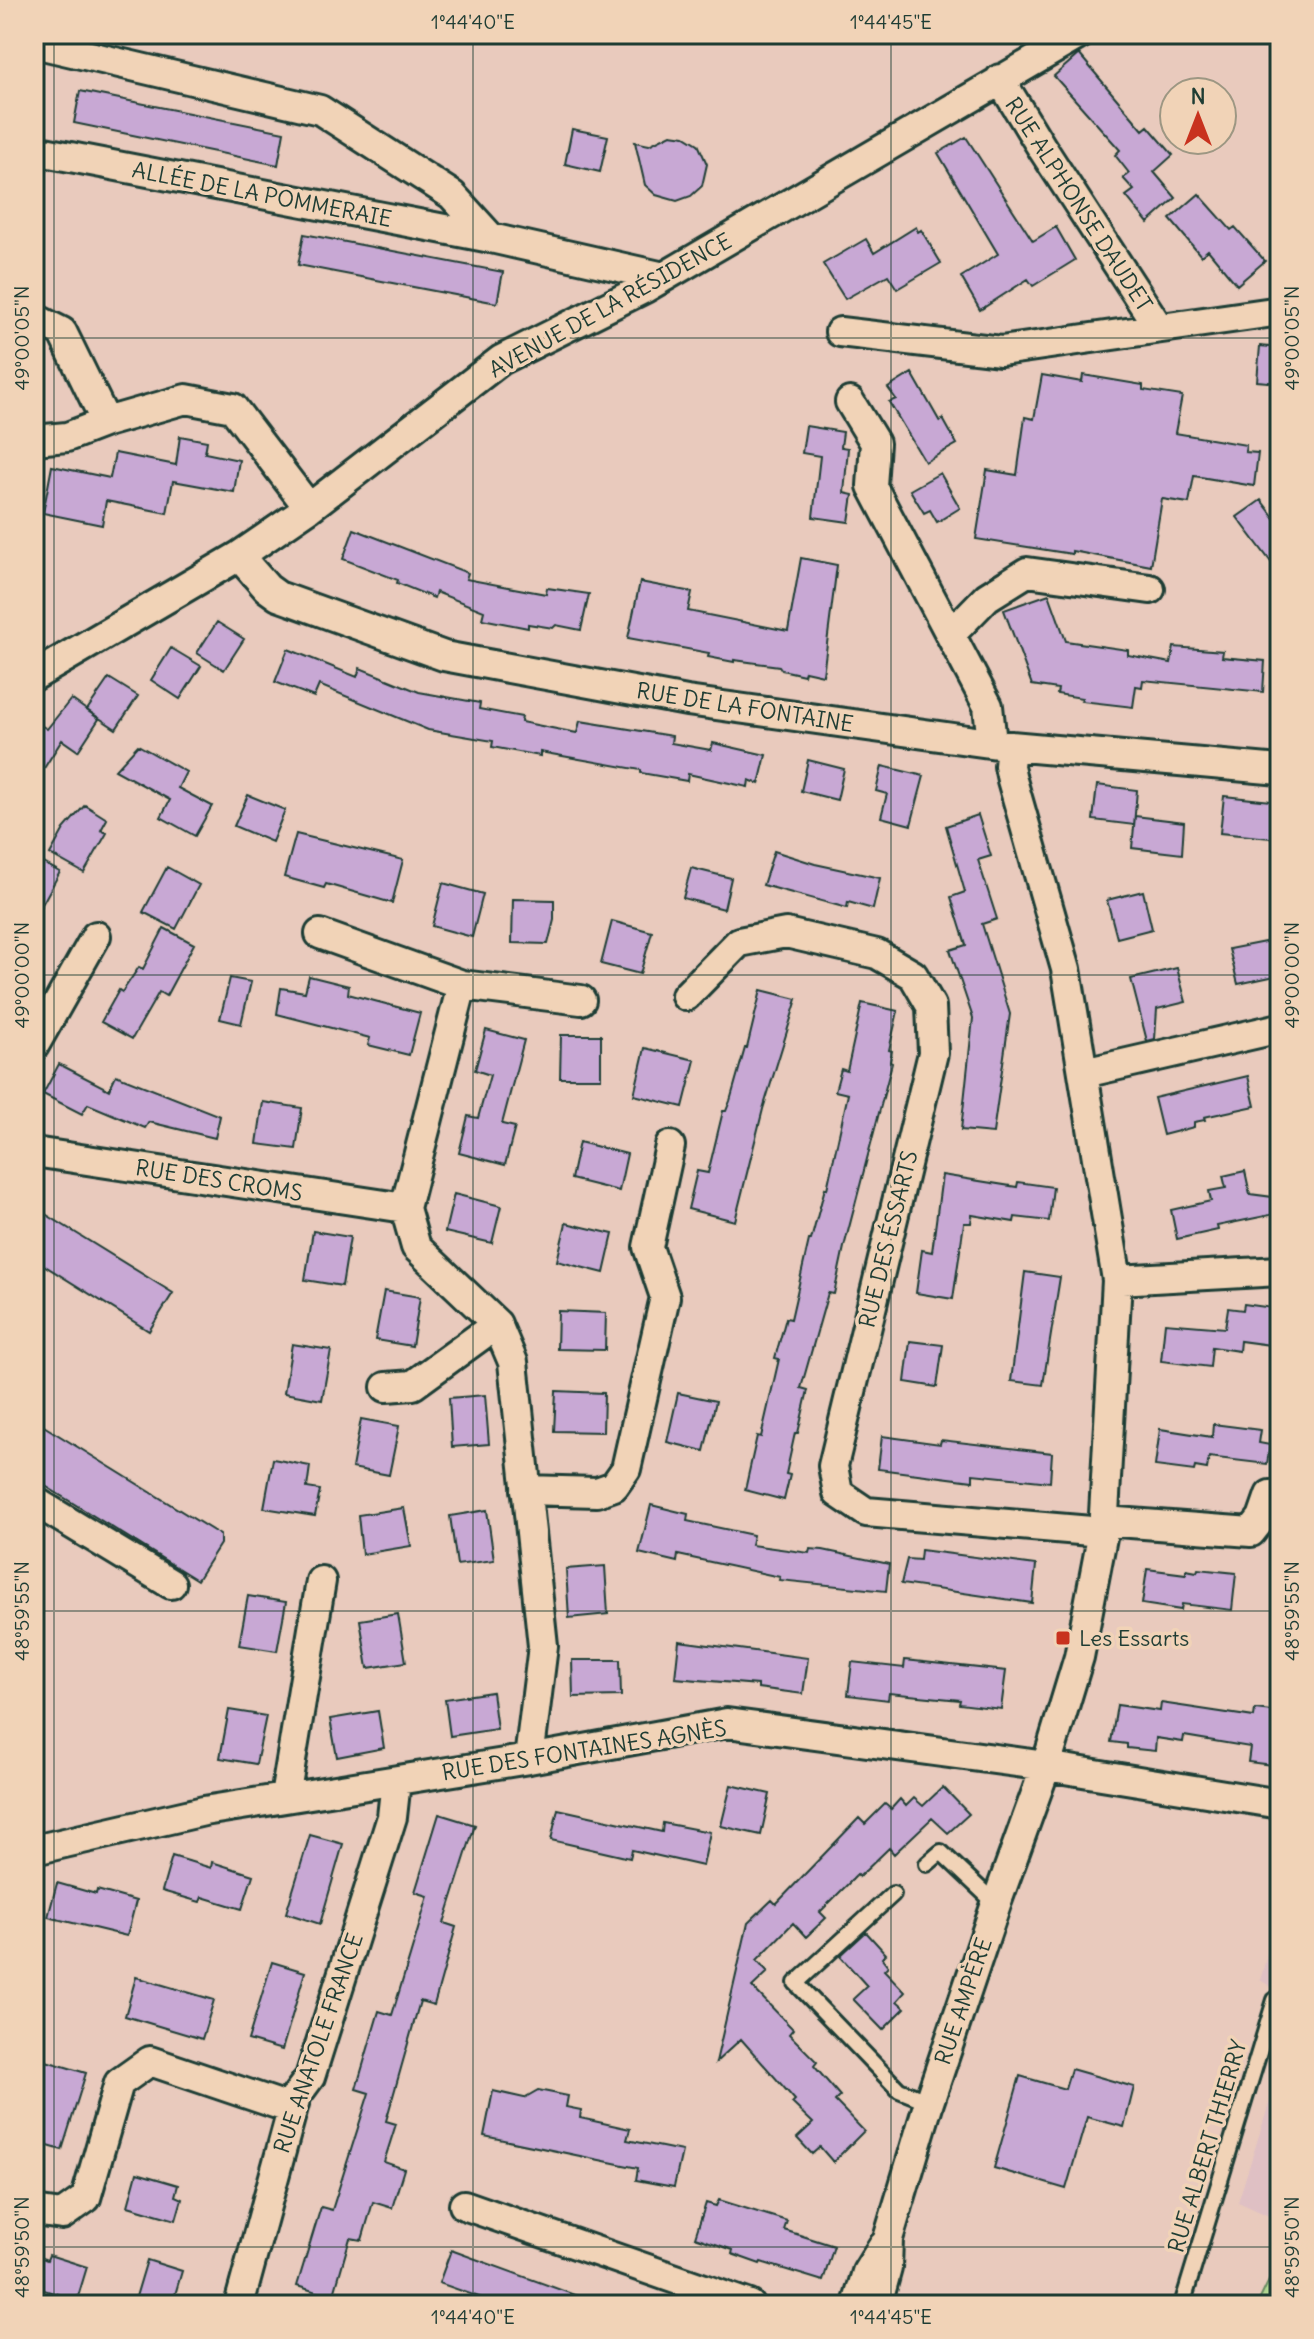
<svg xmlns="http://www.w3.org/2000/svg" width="1314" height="2339" font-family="Delius,sans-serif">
<rect width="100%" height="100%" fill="#e9cabd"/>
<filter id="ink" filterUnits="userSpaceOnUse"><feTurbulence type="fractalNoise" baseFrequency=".0125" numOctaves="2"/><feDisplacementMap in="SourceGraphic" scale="16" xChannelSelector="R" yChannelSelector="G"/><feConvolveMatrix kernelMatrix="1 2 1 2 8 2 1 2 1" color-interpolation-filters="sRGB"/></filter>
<g filter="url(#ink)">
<path fill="#dfc0c4" d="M1280,1909V1992L1260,1980Z
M1280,2069V2221L1238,2202Z"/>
<path fill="#b1d691" stroke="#688a62" stroke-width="2" d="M1280,2258V2305H1257Z"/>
<path fill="#c8a8d4" stroke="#1f3d34" stroke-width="2" d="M1079,54L1143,130L1148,126L1173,155L1154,172L1176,198L1148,223L1126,196L1134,190L1123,178L1129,173L1115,155L1120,150L1054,76Z
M80,91L284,132L278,165L74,123Z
M572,129L608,136L600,172L565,164Z
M671,134L685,136L698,144L707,164L702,186L691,196L677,201L656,195L645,185L635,142L649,145Z
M966,137L1033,241L1056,227L1075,260L1033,286L1028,279L980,310L961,277L998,254L938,153Z
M1199,194L1231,230L1235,227L1265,261L1237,285L1208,250L1201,256L1170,219Z
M916,227L918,232L921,230L941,263L897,289L888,275L845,299L823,264L866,239L874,253Z
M304,234L503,272L497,303L298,265Z
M1260,346L1280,348V383L1257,381Z
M912,373L940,422L943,419L957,444L925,462L889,402L896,399L888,388Z
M1042,375L1082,382L1083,375L1143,385V390L1182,396L1175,433L1246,445L1245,452L1258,453L1254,486L1194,476L1189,503L1162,499L1151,566L1072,551V554L976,539L987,470L1017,475L1025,417L1034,419Z
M806,426L843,432L841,447L848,448L844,493L853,495L849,522L813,517L820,456L802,453Z
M180,436L207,441L205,453L239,460L234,492L173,481L167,513L106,501L102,525L43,513L52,466L110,478L115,453L176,465Z
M940,473L960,508L937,522L930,510L924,513L910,490Z
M1261,500L1280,525V574L1237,517Z
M354,529L468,573L466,579L546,594L547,588L589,594L581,630L556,625L553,628L528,624V628L482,619L484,611L436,592L434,598L397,583L398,580L343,559Z
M801,558L837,565L823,675L805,671L804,675L782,670L779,666L734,660V662L708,657L709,653L628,638L640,582L692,592L688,611L788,631Z
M1049,594L1066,641L1128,650V655L1171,663L1174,647L1223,651L1222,657L1265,661L1263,692L1143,680L1142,687L1136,686L1133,707L1081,701L1082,698L1057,694L1058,689L1032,685L1004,610Z
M217,622L244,639L224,670L197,653Z
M171,648L201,666L180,699L151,680Z
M288,649L357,677L360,668L419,692L480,703L479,709L522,717L521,722L577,733L580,721L672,736L671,743L711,750L713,743L766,755L759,784L749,780L748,787L688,774L687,781L641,773V770L540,752V756L492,747L493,741L428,730L319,685L314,697L275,682Z
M109,678L138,696L116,729L87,710Z
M71,699L99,719L78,751L62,740L34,784V721L47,729Z
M138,745L186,772L178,788L212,806L195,836L161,817L170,800L115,770Z
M808,760L844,769L837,800L801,791Z
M882,766L924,776L911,825L881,817L887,794L876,791Z
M1097,785L1137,790L1134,825L1093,820Z
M248,795L285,810L272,842L234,826Z
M1224,796L1280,802V839L1220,833Z
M85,805L107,819L101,830L107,833L84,873L50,854L64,829Z
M978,815L991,856L978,860L997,919L982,924L1010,1014L993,1133L961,1130L973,1018L950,950L966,945L951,897L965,892L946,826Z
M1135,816L1184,822L1182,854L1132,848Z
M296,834L403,860L392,903L326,884L324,888L284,877Z
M774,851L815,864L880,878L873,909L848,902L847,908L763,885Z
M34,858L60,872L34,919Z
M167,867L199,885L176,929L143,912Z
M691,868L731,878L724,909L683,898Z
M443,883L483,894L472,937L432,926Z
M1143,891L1152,929L1117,938L1107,900Z
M513,899L554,900V920L548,944L512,943Z
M612,921L652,932L640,974L601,964Z
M164,928L194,944L166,996L159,992L132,1039L101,1022L119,990L122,992L139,967L143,969Z
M1280,939V975L1238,984L1229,949Z
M1177,968L1186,1002L1157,1009L1155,1039L1147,1041L1131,979Z
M309,976L349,986L348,994L420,1013L409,1055L368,1045L370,1038L277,1014L281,988L305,992Z
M230,978L251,982L241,1024L220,1019Z
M761,990L797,999L763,1109L735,1221L688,1209L697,1171L708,1173L723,1111H726L730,1101L745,1048H747Z
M862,1003L898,1011L889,1050L892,1051L890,1062L892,1063L844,1247L834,1294L828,1293L801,1388L808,1390L798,1433H795L786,1474L790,1475L784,1500L745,1490L757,1436L761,1437L779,1359L775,1358L786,1318L791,1319L809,1240H811L825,1188L827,1189L848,1094L835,1091L841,1069L847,1071Z
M486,1030L524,1040L502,1124L515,1127L505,1165L459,1153L468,1116L478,1118L490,1075L475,1070Z
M561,1035H601V1078H560Z
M645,1048L695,1060L683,1107L634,1095Z
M59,1064L109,1090L116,1075L220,1116L215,1138L149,1122L145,1128L88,1104L82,1114L43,1094Z
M1248,1076L1255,1106L1204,1117L1205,1120L1194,1122V1127L1163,1135L1154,1098Z
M263,1102L302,1108L296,1149L257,1144Z
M579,1142L627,1154L619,1191L571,1179Z
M1245,1171L1250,1194L1280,1198V1213L1217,1226L1218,1230L1177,1239L1171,1210L1211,1201L1209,1191L1226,1188L1223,1176Z
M942,1175L1017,1187L1018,1182L1053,1187L1049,1221L1015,1217L1014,1222L972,1215L971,1223H964L953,1299L916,1293L922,1250L932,1252Z
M454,1194L501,1206L492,1243L445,1232Z
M34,1207L173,1293L149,1331L34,1259Z
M566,1223L613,1234L604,1273L557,1261Z
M313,1231L350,1237L342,1286L305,1280Z
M1025,1272L1060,1277L1043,1385L1011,1381Z
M384,1291L420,1297L412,1346L375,1340Z
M1244,1304L1280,1309L1278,1346L1240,1341L1239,1351L1212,1347L1210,1367L1161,1361L1165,1323L1225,1328L1228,1308L1243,1310Z
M558,1311L606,1313L605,1350L557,1349Z
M910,1341L943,1345L937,1387L905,1382Z
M292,1344L331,1350L322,1400L284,1393Z
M556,1391L604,1393L603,1432L554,1431Z
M678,1393L716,1401L704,1451L667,1442Z
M485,1395L489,1444L452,1447L449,1398Z
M361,1419L399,1426L389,1475L352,1468Z
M34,1420L220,1535V1544L197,1580L34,1479Z
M1213,1424L1261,1430L1259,1443L1270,1445L1267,1464L1209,1457L1207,1469L1195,1467L1194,1471L1155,1466L1160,1429L1212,1437Z
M882,1436L940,1444L941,1440L1052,1453L1050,1482L973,1474V1481L878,1469Z
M273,1459L310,1466L307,1488L320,1490L315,1516L264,1508Z
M651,1505L688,1514L687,1521L753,1535L751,1545L809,1553L810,1549L823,1550L889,1564L886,1591L779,1580L780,1577L678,1555L677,1562L639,1553Z
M404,1508L411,1546L362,1554L358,1515Z
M487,1510L494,1560L457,1565L450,1516Z
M921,1550L1036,1565L1032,1603L901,1584L907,1559L920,1560Z
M605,1566L608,1614L569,1618L566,1569Z
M1147,1569L1186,1574V1570L1197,1572L1198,1569L1236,1573L1232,1610L1182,1604L1181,1610L1142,1604Z
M248,1596L286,1602L277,1651L239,1645Z
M398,1614L406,1662L368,1668L360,1620Z
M679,1641L808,1658L803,1694L758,1688V1685L675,1678Z
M572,1660H620L621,1696L573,1697Z
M905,1660L1006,1671L1001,1709L959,1704L960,1700L889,1693L888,1700L848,1695L852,1662L904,1668Z
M492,1692L497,1729L450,1736L445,1699Z
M1161,1703L1254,1717L1255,1709L1280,1712V1766L1248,1762L1250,1747L1184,1736L1183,1742L1156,1738L1155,1751L1127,1748V1744L1111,1742L1117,1705L1160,1711Z
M229,1710L266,1716L256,1764L220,1758Z
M378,1711L384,1748L337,1757L330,1719Z
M731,1785L770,1794L761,1835L721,1826Z
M943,1787L969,1814L948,1833L932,1818L894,1854L889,1848L859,1877L857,1875L820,1912L826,1918L806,1937L793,1923L757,1960L768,1972L752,1987L793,2029L789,2034L817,2062L814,2066L840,2096L835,2101L864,2131L833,2162L820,2147L812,2154L797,2138L813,2123L792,2103L795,2100L741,2039L716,2062L748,1923L772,1900L776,1904L859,1818L865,1824L885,1804L891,1809L900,1799L906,1806L914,1798L923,1806Z
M558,1809L662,1832L663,1823L710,1832L703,1866L632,1850L630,1858L551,1840Z
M439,1814L475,1825L444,1923L456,1927L434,2005L420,2001L386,2121L396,2124L384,2162L404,2169L392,2208L373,2202L362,2240L350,2238L333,2297L297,2286L321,2207L332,2210L369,2093L356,2089L379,2011L392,2015L410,1956L428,1896L415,1892Z
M310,1835L343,1844L320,1924L286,1913Z
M172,1856L211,1868L212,1862L253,1875L242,1909L202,1897L200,1902L162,1891Z
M57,1883L96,1894L97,1890L136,1901L127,1936L48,1917Z
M866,1932L886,1954L882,1958L888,1966L884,1970L905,1992L897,2001L905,2008L883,2030L853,1999L867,1986L840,1956Z
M272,1962L305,1972L282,2050L248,2040Z
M136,1977L214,2000L202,2039L125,2016Z
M46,2061L86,2073L62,2150L34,2142V2099Z
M1071,2069L1134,2087L1124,2127L1087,2117L1066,2189L994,2168L1020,2076L1065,2089Z
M538,2090L568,2096L566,2107L581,2110L580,2118L630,2129L627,2140L682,2151L674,2187L636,2180L638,2168L484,2136L493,2091L524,2098Z
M137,2173L178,2185L175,2196L182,2199L176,2220L128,2206Z
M719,2200L787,2221L784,2230L834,2246L823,2281L761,2262L760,2264L732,2254L733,2250L695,2237L706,2203L716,2206Z
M451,2250L594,2302L593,2305H494L481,2300L482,2298L439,2283Z
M34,2255L47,2260L49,2255L87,2267L77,2300L34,2287Z
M147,2260L182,2271L172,2305H151L135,2300Z"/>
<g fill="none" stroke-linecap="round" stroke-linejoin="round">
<defs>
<path id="lane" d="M927,1864L941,1852L996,1904
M893,1894L796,1983L899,2090L929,2102
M1182,2305L1275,2000"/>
<path id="street" d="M34,43L320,110L452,195L491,238
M1000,79L1042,148L1159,328
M34,150L491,238L664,277
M34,318L62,332L106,422
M840,332L1001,351L1280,311
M850,402L875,443L872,486L988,706L992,743
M34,440L67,437L106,422L186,399L233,408L309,508
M239,556L267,588L278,596L444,656L687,701L1011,746L1280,770
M951,634L987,597L1027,572L1150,589
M34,676L239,556L309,508L501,360L645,288L1080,34
M320,934L462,985
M686,996L739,942L786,933L877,954L913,975L931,1006L933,1053L833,1466L838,1493L866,1512L1103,1532
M34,1046L96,936
M1084,1073L1280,1028
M34,1152L405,1208
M1117,1280L1280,1271
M386,1387L413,1385L497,1324
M526,1490L597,1492L614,1486L626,1469L665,1297L648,1247L670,1146
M34,1501L171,1584
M1104,1521L1251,1532L1262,1518L1270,1495
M529,1759L543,1646L513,1362L497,1324L416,1247L405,1208L462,985L581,1000
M285,1797L321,1581
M34,1850L204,1811L529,1759L727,1723L1046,1766L1280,1804
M464,2205L750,2305
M34,2211L62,2215L86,2198L119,2083L150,2061L292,2109
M239,2305L296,2096L310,2077L392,1817L396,1781
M857,2305L867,2272L883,2246
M877,2305L887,2268L888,2239L929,2102L996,1904L1046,1766L1079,1657L1103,1532L1117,1280L1066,969L1012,780L1009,766L1011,746"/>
</defs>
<use href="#lane" stroke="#1f3d34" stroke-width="20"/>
<use href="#street" stroke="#1f3d34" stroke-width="34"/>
<use href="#lane" stroke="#f1d3b7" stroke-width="14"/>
<use href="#street" stroke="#f1d3b7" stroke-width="28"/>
</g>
</g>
<path fill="none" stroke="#1f3d34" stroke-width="2" stroke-opacity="0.45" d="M54,34V2305M473,34V2305M891,34V2305M34,338H1280M34,975H1280M34,1611H1280M34,2247H1280"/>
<rect fill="#c8321e" stroke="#f1d3b7" stroke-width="3" x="1055" y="1630" width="16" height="16" rx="4"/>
<g text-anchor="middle" stroke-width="7" stroke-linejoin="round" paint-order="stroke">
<g font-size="22" fill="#1f3d34" stroke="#f1d3b7">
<text transform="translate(262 194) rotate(11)" y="8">ALLÉE DE LA POMMERAIE</text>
<text transform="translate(1079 204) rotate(57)" y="8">RUE ALPHONSE DAUDET</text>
<text transform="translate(610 305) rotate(-29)" y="8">AVENUE DE LA RÉSIDENCE</text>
<text transform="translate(745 707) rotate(9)" y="8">RUE DE LA FONTAINE</text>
<text transform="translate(219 1180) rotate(9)" y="8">RUE DES CROMS</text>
<text transform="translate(888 1239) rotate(-76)" y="8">RUE DES ÉSSARTS</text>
<text transform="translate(584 1750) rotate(-9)" y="8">RUE DES FONTAINES AGNÈS</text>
<text transform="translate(963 2001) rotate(-71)" y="8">RUE AMPÈRE</text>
<text transform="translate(318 2043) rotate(-71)" y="8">RUE ANATOLE FRANCE</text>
<text transform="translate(1207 2146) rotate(-73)" y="8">RUE ALBERT THIERRY</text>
</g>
<g font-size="22" fill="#1f3d34" stroke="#f1d3b7" text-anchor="start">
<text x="1079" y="1646">Les Essarts</text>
</g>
</g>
<rect width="1314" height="2339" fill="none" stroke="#f1d3b7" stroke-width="88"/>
<g transform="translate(1198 116)"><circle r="38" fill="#f1d3b7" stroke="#9d9783" stroke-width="2"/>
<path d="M0-6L14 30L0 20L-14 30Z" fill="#c8321e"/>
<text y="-12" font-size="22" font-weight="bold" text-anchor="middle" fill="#1f3d34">N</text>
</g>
<rect x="44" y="44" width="1226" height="2251" fill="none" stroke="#1f3d34" stroke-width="3"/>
<g font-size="20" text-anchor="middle" fill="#1f3d34">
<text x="473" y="29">1°44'40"E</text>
<text x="891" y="29">1°44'45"E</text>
<text transform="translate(22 338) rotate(-90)" y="7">49°00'05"N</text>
<text transform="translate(1292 338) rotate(-90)" y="7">49°00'05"N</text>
<text transform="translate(22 975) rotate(-90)" y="7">49°00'00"N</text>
<text transform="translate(1292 975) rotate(-90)" y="7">49°00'00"N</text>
<text transform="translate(22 1611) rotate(-90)" y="7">48°59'55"N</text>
<text transform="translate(1292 1611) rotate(-90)" y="7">48°59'55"N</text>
<text transform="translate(22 2247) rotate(-90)" y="7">48°59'50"N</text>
<text transform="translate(1292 2247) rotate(-90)" y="7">48°59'50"N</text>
<text x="473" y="2324">1°44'40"E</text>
<text x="891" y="2324">1°44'45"E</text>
</g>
</svg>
